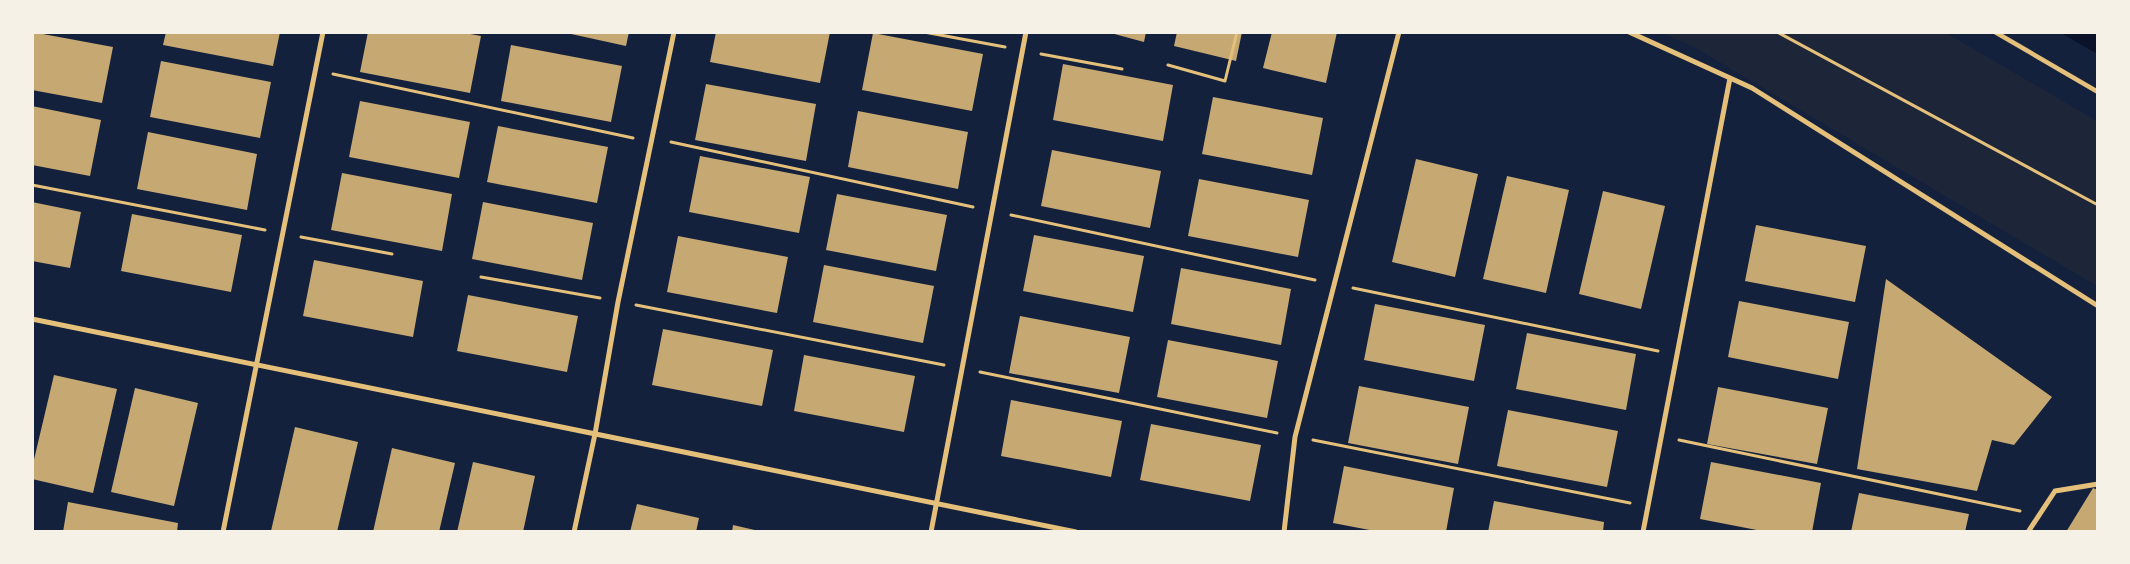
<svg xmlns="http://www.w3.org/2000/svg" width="2130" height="564" font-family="'PT Serif',serif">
<rect width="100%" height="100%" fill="#14213d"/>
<path fill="#1d2539" d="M1662,33H1946L2097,121V286L1694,47Z"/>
<path fill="#0b132b" d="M2061,33H2097V54Z"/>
<path fill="#c6a872" d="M32,32L113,47L102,103L32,90Z
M166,32H280L273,66L163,45Z
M368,32H460L481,36L470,93L360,72Z
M562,32H629L626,46Z
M716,32H830L820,83L710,62Z
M1107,32H1146L1144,42Z
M1177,32H1242L1236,61L1174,46Z
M1272,32H1337L1326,83L1263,68Z
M873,33L983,54L972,111L862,90Z
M511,45L622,66L611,122L501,101Z
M161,61L271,82L260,138L150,117Z
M1063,64L1173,85L1163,141L1053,120Z
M706,84L816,104L806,161L695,140Z
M1213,97L1323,118L1312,175L1202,154Z
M360,101L470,122L459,178L349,157Z
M32,106L101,120L90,176L32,165Z
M858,111L968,132L958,189L848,167Z
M498,126L608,147L597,203L487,182Z
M148,132L257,154L247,210L137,189Z
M1052,150L1161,171L1150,228L1041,206Z
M700,156L810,177L799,233L689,212Z
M1416,159L1478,174L1455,277L1392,262Z
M342,173L452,194L442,251L331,230Z
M1507,176L1569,190L1546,293L1483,279Z
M1199,179L1309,200L1298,257L1188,236Z
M1603,191L1665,206L1641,309L1579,294Z
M837,194L947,215L936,271L826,250Z
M32,202L81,212L70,268L32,261Z
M483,202L593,223L582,280L472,259Z
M132,214L242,235L231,292L121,271Z
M1756,225L1866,246L1855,302L1745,281Z
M1034,235L1144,256L1133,312L1023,291Z
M678,236L788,257L777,313L667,292Z
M314,260L423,281L413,337L303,316Z
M824,265L934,286L923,343L813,322Z
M1181,268L1291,289L1281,345L1171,324Z
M1886,279L2052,397L2014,445L1992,440L1977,491L1857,469Z
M468,295L578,316L567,372L457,351Z
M1739,301L1849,322L1838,379L1728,357Z
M1375,304L1485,325L1474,381L1364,360Z
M1020,316L1130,337L1119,393L1009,373Z
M663,329L773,350L762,406L652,385Z
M1527,333L1636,354L1626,410L1516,389Z
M1168,340L1278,361L1267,418L1157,397Z
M804,355L915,376L904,432L794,411Z
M54,375L117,389L93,493L32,479V468Z
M1359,386L1469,407L1458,464L1348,443Z
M1718,387L1828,408L1817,464L1707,444Z
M135,388L198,403L174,506L111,492Z
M1011,400L1122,421L1111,477L1001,456Z
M1508,410L1618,431L1607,487L1497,466Z
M1151,424L1261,445L1250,501L1140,480Z
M295,427L358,442L337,532L271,531Z
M392,448L455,463L439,532H373Z
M473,462L535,476L523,532H457Z
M1711,462L1821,483L1812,532H1767L1700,519Z
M1344,466L1454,488L1446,532H1380L1333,523Z
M2093,488L2098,490V532H2066Z
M1859,493L1969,514L1965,532H1851Z
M1494,501L1604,522L1603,532H1488Z
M68,502L178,523L177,532H63Z
M637,504L699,518L696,532H630Z
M733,525L759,531V532H732Z"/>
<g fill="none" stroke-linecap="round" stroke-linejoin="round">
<path stroke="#e5c07b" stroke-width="3" d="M924,32L1005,47
M1777,32L2098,205
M1041,54L1122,69
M1168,65L1225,81L1237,32
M333,74L633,138
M671,142L973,207
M32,185L265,230
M1011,215L1315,280
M301,237L392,254
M481,277L600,298
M1353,288L1658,351
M636,305L944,365
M980,372L1277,433
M1313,440L1630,503
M1679,440L2020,511"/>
<path stroke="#e5c07b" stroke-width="4.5" d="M1995,32L2098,92"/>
<path stroke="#e5c07b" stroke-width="5" d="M1629,32L1752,88L2098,306
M32,319L1076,532
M223,532L323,32
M574,532L595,434L618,302L674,32
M931,532L1026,32
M1284,532L1295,437L1399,32
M1643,532L1730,78
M2028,532L2055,491L2098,484"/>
</g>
<rect width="2130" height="564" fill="none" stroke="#f6f1e7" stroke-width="68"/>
</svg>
